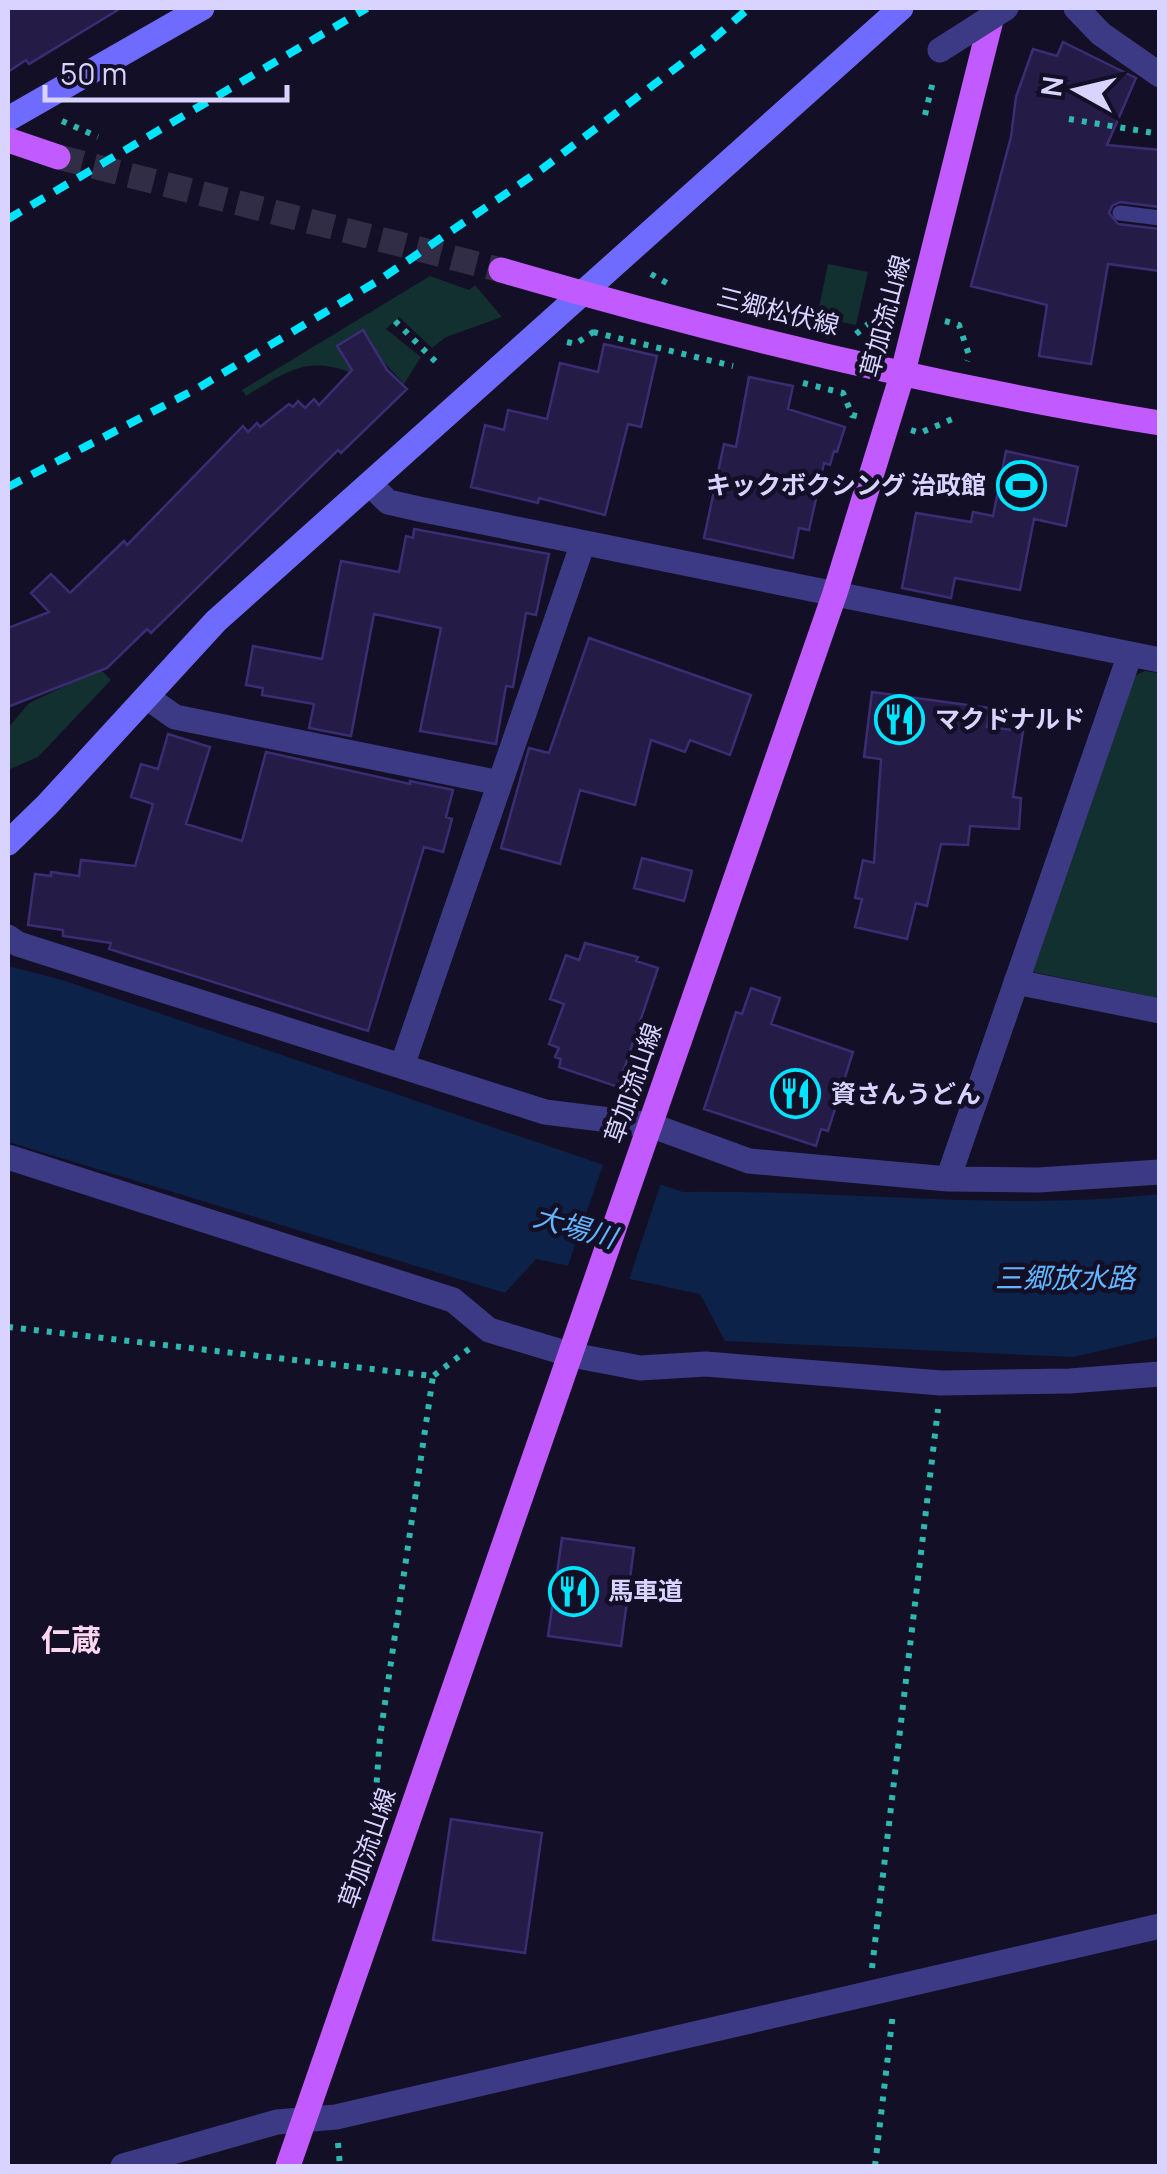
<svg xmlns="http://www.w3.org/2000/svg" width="1167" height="2174" font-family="Manrope,'Noto Sans JP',sans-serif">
<rect width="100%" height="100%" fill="#130f26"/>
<path fill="#12302f" d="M828,264L868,272L856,325L817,317Z
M430,276L469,290L475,285L502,317L446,337L432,348L399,317L386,329L421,357L404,384L378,356L358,376C310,353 287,371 246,396L242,390Z
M97,666L111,680L38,757L8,770V728L29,703L90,674Z
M1145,671L1159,673V998L1033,972L1132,677Z"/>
<path fill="#0c2248" d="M8,966L62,980L683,1192C842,1189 1001,1212 1159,1194V1337L1073,1357L725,1341L700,1294L536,1259L505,1293L8,1142Z"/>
<path fill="#130f26" d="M604,1162L662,1180L627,1286L566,1271Z"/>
<path fill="#241b47" stroke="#3b2d73" stroke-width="2.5" d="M8,8H121L29,64L26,60L8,72Z
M1063,42L1136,78L1107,145L1160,150V207L1120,202L1112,206L1109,213L1118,224L1160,229V271L1108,264L1091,364L1039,356L1047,305L971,286L1011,137L1016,97L1033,49L1057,56Z
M363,330L387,370L407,389L341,453L338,450L151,633L147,629L107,668L8,707V628L49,612L31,593L51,574L70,593L124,541L127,545L243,426L248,432L257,423L260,427L289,404L293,407L298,401L305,408L314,399L319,405L352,370L337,346Z
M604,344L657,356L641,427L628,424L605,515L539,498L538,503L471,487L485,425L504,430L508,410L547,419L560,363L598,372Z
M749,377L793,386L788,409L845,427L837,452L834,451L830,465L824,463L809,530L799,528L793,558L704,538L724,444L736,447Z
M1006,451L1078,467L1066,526L1034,519L1020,590L955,578L951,598L902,588L916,513L971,522L973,512L993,516Z
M414,529L549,554L536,615L526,613L513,687L506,686L496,744L420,731L441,628L374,614L351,736L309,728L314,704L262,695L263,688L246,685L253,646L322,659L341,561L399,572L406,536L413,538Z
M589,638L751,695L730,755L690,740L685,752L651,740L635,805L580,790L560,864L501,848L529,748L549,753Z
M872,692L990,708L987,727L1023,731L1013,797L1021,798L1019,829L970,826L968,845L941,844L927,906L916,903L907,939L855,927L862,899L855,898L863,860L874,863L881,759L864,757Z
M168,734L210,747L186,824L242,841L266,752L410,784V781L453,790L446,817L452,819L443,852L424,847L368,1031L109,949L111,943L63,936V930L28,925L35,874L51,876V872L79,876L81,860L135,866L153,804L131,797L141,764L158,769Z
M642,858L692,871L684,901L634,888Z
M585,943L638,957L636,961L658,968L618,1087L559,1067L561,1059L555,1057L559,1048L549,1044L564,1004L550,999L566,955L579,960Z
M751,988L780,998L771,1024L853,1052L828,1131L821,1129L816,1146L704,1109L736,1012L742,1014Z
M562,1538L634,1548L621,1646L548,1636Z
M451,1819L542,1833L525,1953L433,1940Z"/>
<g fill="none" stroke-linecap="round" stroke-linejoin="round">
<path stroke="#312d47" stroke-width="25" stroke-dasharray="25 12" stroke-linecap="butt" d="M58,157L501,270"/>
<path stroke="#2fb8b0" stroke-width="6" stroke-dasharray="5 8" stroke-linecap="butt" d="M925,115L934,77
M1069,119L1160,134
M62,121L98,137
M651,274L672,286
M395,321L438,364
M945,321L959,325L969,355L967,361
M593,332L733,366
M856,334L888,308L893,309
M567,342L575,344L595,331
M803,383L843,393L852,415L860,417
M911,430L920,433L952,419L954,412
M8,1327L433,1376L469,1349
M379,1821L375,1805L380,1737L433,1376
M872,1968L938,1409
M338,2143L340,2166
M875,2166L893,2013"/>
<path stroke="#3d3a85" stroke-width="15" d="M1120,213L1160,218"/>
<path stroke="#3d3a85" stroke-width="25" d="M1076,8L1101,34L1160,75
M371,485L388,502L419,509L1160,660
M148,698L175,717L500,783
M8,937L18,944L545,1112L650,1125L749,1161L948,1179L1038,1180L1160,1172
M1016,982L1160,1011
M402,1066L583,543
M8,1157L453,1300L489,1330L572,1355L640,1368L706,1364L941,1383L1070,1381L1160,1374
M948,1179L1130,654
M123,2166L277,2122L336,2117L1160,1926"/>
<path stroke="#6f6bff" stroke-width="25" d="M8,119L202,8
M8,843L47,805L216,621L901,8"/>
<path stroke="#c25bff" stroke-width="25" d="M8,140L58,157
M501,270C717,333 938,387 1160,423
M288,2166L835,593L903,372L994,8"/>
<path stroke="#00e5ff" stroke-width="8" stroke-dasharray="15 12" stroke-linecap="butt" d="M8,219L367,8
M8,487L198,388L381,279L542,169L705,46L749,8"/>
<path stroke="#3d3a85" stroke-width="25" d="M940,50L1006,8"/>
</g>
<defs>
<symbol id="stadium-ring" viewBox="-11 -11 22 22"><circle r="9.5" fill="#130f26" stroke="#00e5ff" stroke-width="1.5"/><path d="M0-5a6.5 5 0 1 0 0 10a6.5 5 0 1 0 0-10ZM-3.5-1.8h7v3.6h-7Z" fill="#00e5ff"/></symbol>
<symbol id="restaurant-ring" viewBox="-11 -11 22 22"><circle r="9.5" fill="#130f26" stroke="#00e5ff" stroke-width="1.5"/><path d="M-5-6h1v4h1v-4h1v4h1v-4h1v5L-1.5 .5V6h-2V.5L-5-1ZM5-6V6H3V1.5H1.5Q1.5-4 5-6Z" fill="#00e5ff"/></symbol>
</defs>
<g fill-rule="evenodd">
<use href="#stadium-ring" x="994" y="458" width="55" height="55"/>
<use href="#restaurant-ring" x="872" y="692" width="55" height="55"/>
<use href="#restaurant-ring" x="768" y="1066" width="55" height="55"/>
<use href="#restaurant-ring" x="546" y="1564" width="55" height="55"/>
</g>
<g text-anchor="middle" stroke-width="9" stroke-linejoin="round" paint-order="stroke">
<g font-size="25" fill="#d9d4ff" stroke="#130f26">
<text transform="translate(778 311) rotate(14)" y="9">三郷松伏線</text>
<text transform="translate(885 316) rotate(-75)" y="9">草加流山線</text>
<text transform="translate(633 1083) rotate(-71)" y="9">草加流山線</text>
<text transform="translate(367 1848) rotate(-71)" y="9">草加流山線</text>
</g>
<g font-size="25" font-weight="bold" fill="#d9d4ff" stroke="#130f26" text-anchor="start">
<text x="986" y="494" text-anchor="end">キックボクシング 治政館</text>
<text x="935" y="728">マクドナルド</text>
<text x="831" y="1103">資さんうどん</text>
<text x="608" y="1600">馬車道</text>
</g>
<g font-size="28" font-style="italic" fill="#62b6ff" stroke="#130f26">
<text transform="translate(575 1227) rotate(16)" y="10">大場川</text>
<text x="1065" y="1288">三郷放水路</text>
</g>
<g font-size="30" font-weight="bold" fill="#ffd6f0" stroke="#130f26">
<text x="71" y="1651">仁蔵</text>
</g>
</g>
<rect width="1167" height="2174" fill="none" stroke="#d9d4ff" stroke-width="20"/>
<g transform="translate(1077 90) rotate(278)" stroke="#130f26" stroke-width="8" paint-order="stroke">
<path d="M0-8L18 38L0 25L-18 38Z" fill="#d9d4ff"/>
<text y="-15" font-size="28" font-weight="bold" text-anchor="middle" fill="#d9d4ff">N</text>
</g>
<path d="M45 85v15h242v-15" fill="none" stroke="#d9d4ff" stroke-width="5"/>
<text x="60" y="85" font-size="30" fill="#d9d4ff" stroke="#130f26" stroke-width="8" paint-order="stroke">50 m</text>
</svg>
